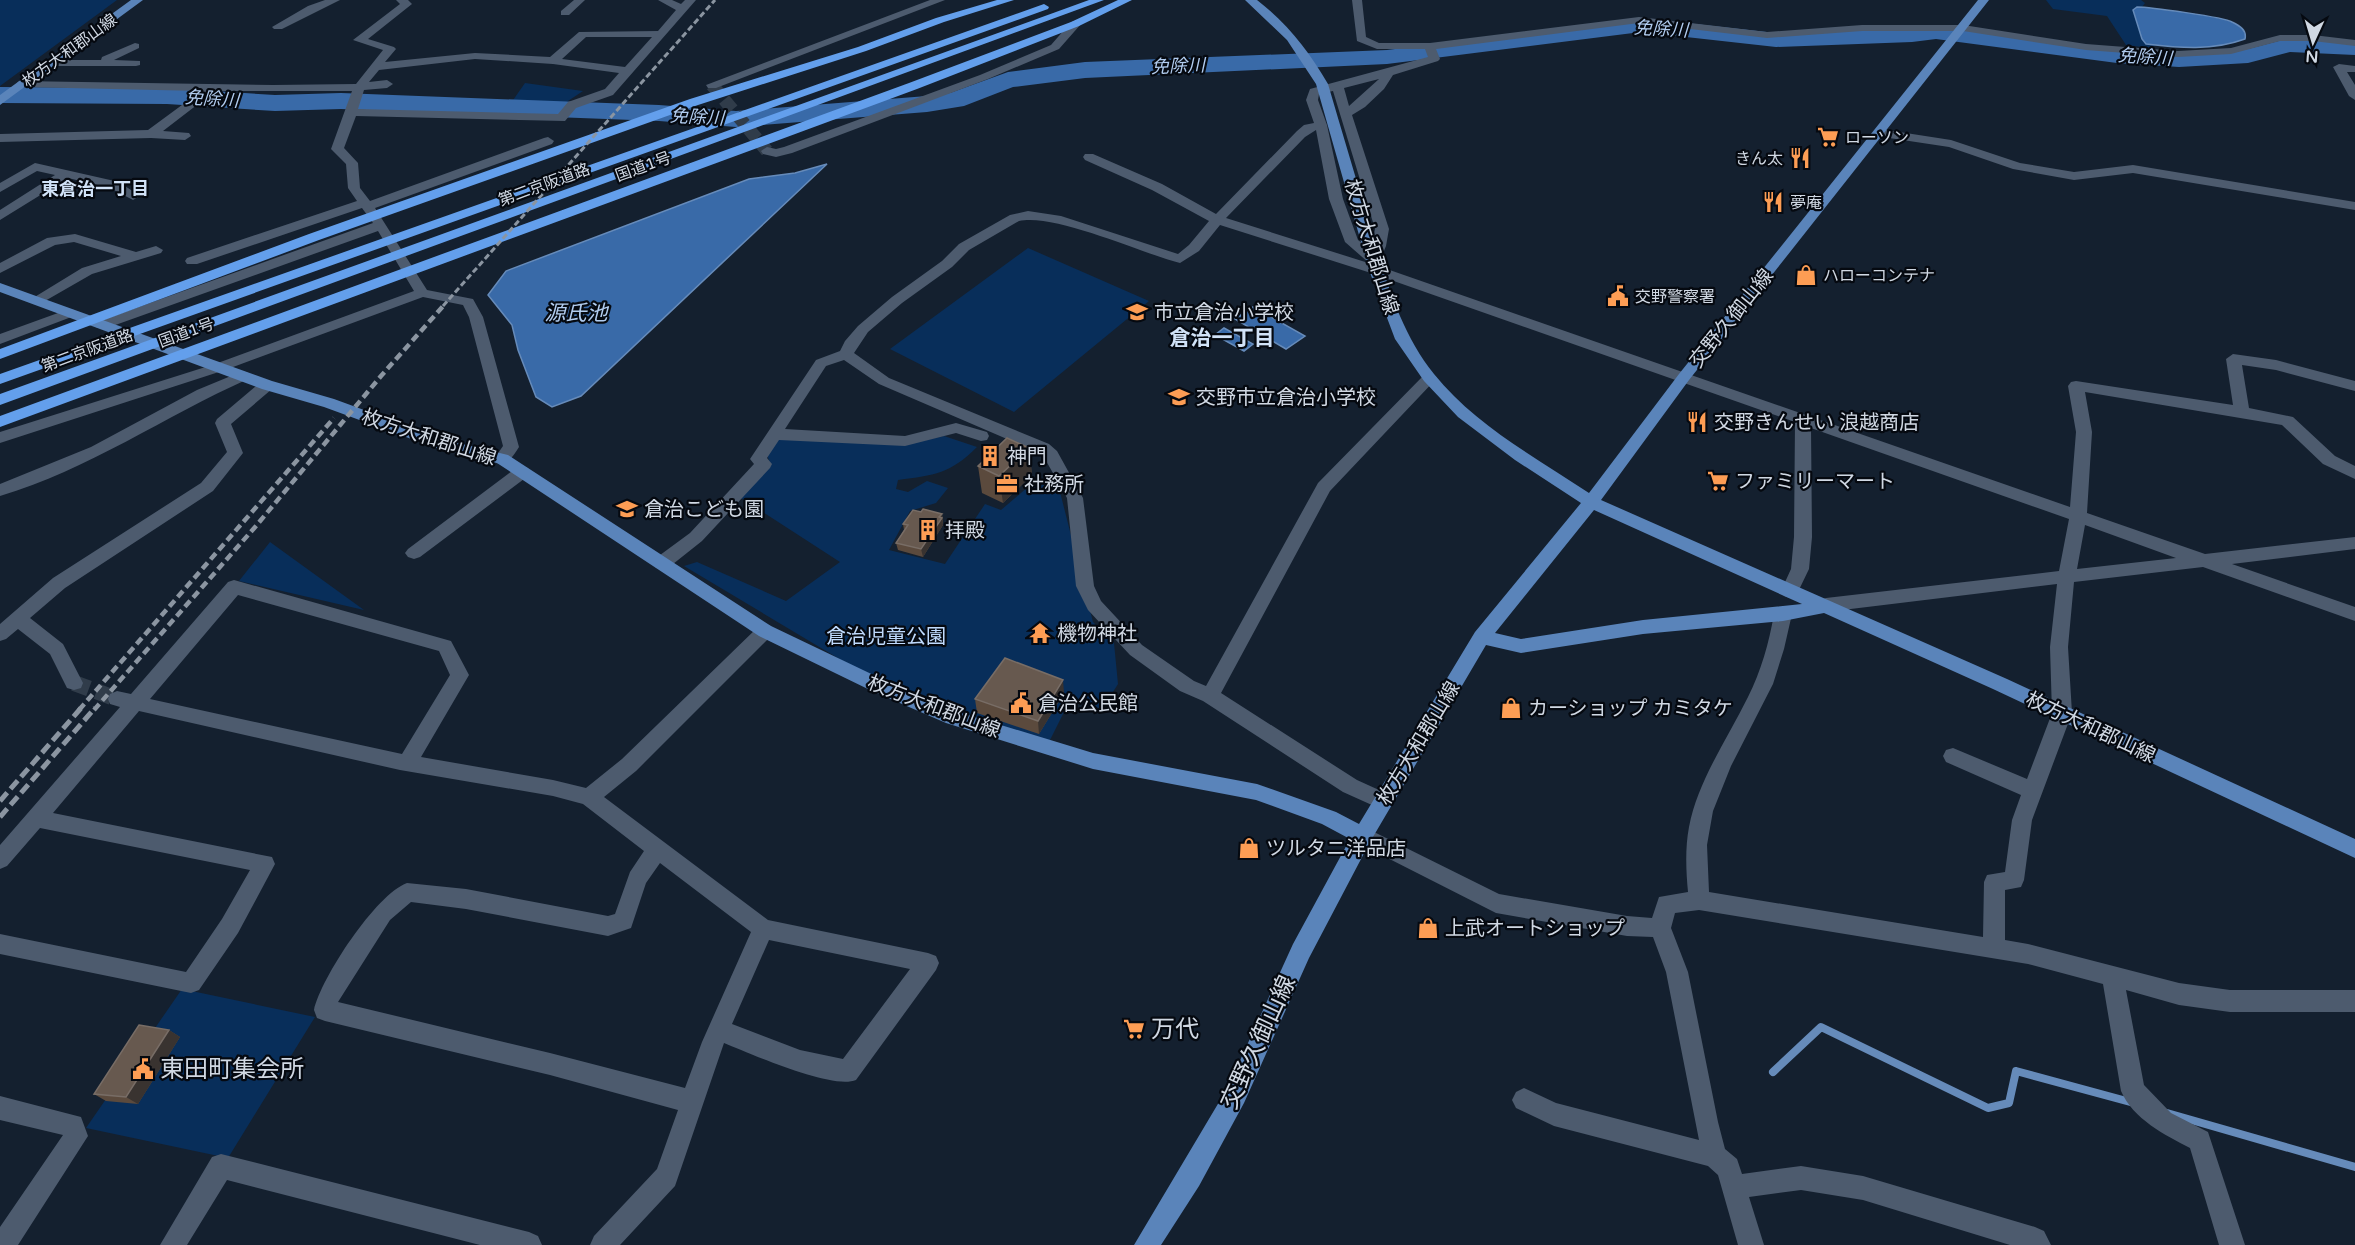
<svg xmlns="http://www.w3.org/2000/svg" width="2355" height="1245" font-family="'Varela Round','Noto Sans JP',sans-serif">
<rect width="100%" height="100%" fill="#14202f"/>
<path fill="#082e5a" d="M0,0H117L0,86Z
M2046,0H2141L2145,3L2142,7H2137L2146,44L2156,45L2151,48L2126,45L2107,16L2053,9Z
M525,83L583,91L562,105L511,103Z
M1028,248L1149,301L1014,412L890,349Z
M944,436L977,447C950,474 935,475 898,480L896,489L908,492L927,481L948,488L936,503L910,511L889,550L945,564L985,504L1001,510L1029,486L1058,484L1093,622L1114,643L1118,684L1102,709L1070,700L1049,742L938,707L868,676L684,566L697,562L786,601L840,562L741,498L770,463L767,455L779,439L903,445Z
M270,542L364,610L239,581Z
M182,989L315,1017L228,1158L86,1128Z"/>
<path fill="#396aa8" stroke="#668bba" stroke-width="1.5" d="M2137,7C2149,7 2224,17 2232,22C2240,26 2247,30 2245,39C2212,51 2180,48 2146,44L2142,39L2133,10Z
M827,164L581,396L552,407L536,397L518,350L512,325L488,295L506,271L749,179L795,173Z
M1253,307L1305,336L1286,349L1235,319Z
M1224,328L1253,344L1244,351L1215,335Z"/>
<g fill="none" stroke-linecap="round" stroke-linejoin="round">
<path stroke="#668bba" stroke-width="8" d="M1773,1072L1821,1027L1988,1108L2009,1103L2016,1071L2134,1103
M2167,1113L2355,1167"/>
<path fill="#396aa8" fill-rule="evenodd" d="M1641,18L1776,33L1936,25L2117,49L2179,53L2248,49L2290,38L2355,41V55L2290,52L2248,63L2179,67L2117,63L1936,39L1912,42L1776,47L1641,32L1387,64L1085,78L1013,87L964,106L927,112L736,127L659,121L341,109L275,111L167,104L0,103V87L167,88L275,95L341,93L659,105L736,111L927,96L950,93L1008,72L1085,62L1387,50Z"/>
<path stroke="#303c4a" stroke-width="13" stroke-dasharray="13 6" stroke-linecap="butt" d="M712,85L767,151"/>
<path stroke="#303c4a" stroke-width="16" stroke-dasharray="16 8" stroke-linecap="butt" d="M74,683L117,699"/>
<path fill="#4d5b6e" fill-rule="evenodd" d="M325,0H340L282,29H274L272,27L308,6Z
M396,0H408L412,4L368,39L394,47L396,49L385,62L475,53L550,57L579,32L658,31L676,10L658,0H672L681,4L685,0H696L613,95L576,108L565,121L356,116L344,148L358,163L360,188L370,201L544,138L548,137L554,141L552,144L375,208L427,290L473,299L483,317L519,447C513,456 508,466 496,463L494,459L503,446L469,317L463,305L423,297L225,370L0,443V432L215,364L414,291L378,231L107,328H97L95,325L97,322L373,223L362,208L197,264H187L185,261L187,258L357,201L348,188L346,164L331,149L352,91H215L163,131L189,133L191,136L185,140L151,138L0,142V134L148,130L201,91L23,87L17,83L19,81L273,85L356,84L383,50L353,40L400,4ZM586,37H652L625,67L562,59ZM475,59L553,64L619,73L605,89L568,102L558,114L358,109L364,90L387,88L393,84L387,80L369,82L379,70Z
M574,0H585L569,15H561V11Z
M930,0H945L716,88H708L706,85Z
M1352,0H1362L1366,37L1379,43H1430L1639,17L1767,32L1862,25H1963L2086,44L2178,51L2231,48L2280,35H2313L2355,40V46L2313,41H2280L2231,54L2178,57L2086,50L1963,31H1862L1767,38L1639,23L1436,49L1440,59L1438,61L1393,75L1384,89L1365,107L1352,115L1389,229L1386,246L1379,263H1369L1345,242L1329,199L1316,130L1305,137L1226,218L1381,267L2070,507L2076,432L2068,386L2071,382L2076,381L2233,405L2226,359L2233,354L2276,360L2355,381V391L2276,370L2242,365L2249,408L2293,417L2335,456L2355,466V479L2323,464L2282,425L2085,392L2092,432L2087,513L2205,554L2355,537V549L2232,564L2355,607V621L2203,567L2074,582L2068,647L2072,713L2032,820L2024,880L2021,887L2005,890V940L2028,944L2179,983L2230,990H2355V1012H2230L2179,1005L2126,990L2144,1085L2171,1113L2208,1132L2245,1245H2219L2190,1148C2165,1135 2133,1119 2121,1091L2103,984L2028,964L1699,910L1675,913L1671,928L1688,972L1718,1122L1725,1149L1737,1159L1742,1174L1801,1166L1863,1176L2035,1227L2044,1231L2051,1245H2010L1863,1200L1801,1190L1749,1197L1764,1245H1738L1718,1175L1708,1166L1554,1126L1516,1108L1512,1100L1516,1092L1524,1088L1556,1103L1699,1140L1666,972L1653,937L1627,936L1496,913L1356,842L1353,836L1356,830L1363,827L1370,830L1499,894L1627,916L1652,918L1659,897L1688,892C1686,871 1685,848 1689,827C1698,780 1727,740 1748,697C1761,671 1769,643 1774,614L1777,609L1783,607L1789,609L1792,614L1784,649L1773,684L1731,766L1713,811L1707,845L1709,892L1983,937L1984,882L1987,875L2005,872L2012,820L2021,795L1946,762L1943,756L1946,750L1953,748L2027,779L2052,713L2050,647L2057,584L1826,612L1820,610L1817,605L1820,600L1826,598L2059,571L2069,519L1811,428L1812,537L1809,569L1796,596L1790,598L1784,596L1781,591L1791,569L1794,537L1795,422L1371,273L1220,225L1199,251L1180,263C1141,253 1055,213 1019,221L969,250L952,267L902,303L868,332L854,353L889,378L1049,444L1057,451L1083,498L1094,586L1101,601L1142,645L1194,681L1206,686L1318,483L1424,375H1434L1437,378L1330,491L1221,693L1357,780L1390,795L1393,801L1390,807L1383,810L1343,792L1203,701L1180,691L1130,655L1088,610L1076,586L1067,498L1045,459L1037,452L879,384L844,360L826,366L785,429L905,436L956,423L987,432L989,436L987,440L981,441L956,433L905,446L779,440L767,458L772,464L770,468L702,541L668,568L662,569L656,568L653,563L656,558L690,533L754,464L750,459L816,360L840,351L845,341L858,326L892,297L942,261L959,244L1010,215L1028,211L1061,216L1178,254L1189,245L1209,221L1152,190L1085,160L1083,157L1085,154H1093L1162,184L1216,214L1297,131L1304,125L1314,123L1306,100L1310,89L1428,57L1425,49H1377L1357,41ZM1379,79L1349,106L1344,88ZM1333,91L1375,229L1371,250L1358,240L1343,199L1327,125L1318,100L1319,94ZM2085,525L2176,558L2077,569Z
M1075,21L1081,24L1059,49L988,79L792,153L776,157L763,154L761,151L767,147L776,149L784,147L980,75L1051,45L1071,22Z
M135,43L139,44V48L114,60L140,61V65L136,66H54L48,63L54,60H101L102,57Z
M2339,64L2355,66V72H2347L2355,85V100L2349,96L2333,67Z
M1880,129L1951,140L2020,163L2074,172L2133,165L2355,202V210L2133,173L2074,180L2013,169L1949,147L1876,136L1874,133L1876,130Z
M35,163L119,182L140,196L133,200L110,188L68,178L0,220V210L55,175L37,171L0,192V183Z
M75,234L136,252L156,246L163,250L161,253L92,274L38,305L31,301L33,298L82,268L121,256L74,242L55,245L0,273V263L47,238Z
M69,309L74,310L76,313L74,316L0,344V334Z
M243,371L248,373L251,376L248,379C165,416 88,470 0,496V484L91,447L197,390Z
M267,380L275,385L272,389L231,424L243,453L213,491L65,588L30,618L63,644L83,683L81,688L74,690L67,688L50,654L18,629L6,639L0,641V624L53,578L201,483L227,452L215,423L217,419L262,381Z
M522,466L528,468L530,472L528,476L420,557L414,559L408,557L405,553L408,549L516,468Z
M234,580L451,641L469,675L421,757L553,780L586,788L622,759L759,626L765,624L771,626L774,631L771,636L636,771L604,797L768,920L928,953L936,956L939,963L936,970L856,1080C832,1090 751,1054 724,1043L675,1186L620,1245H590L594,1236L657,1169L678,1110L550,1075L325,1021L317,1018L314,1010C321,978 376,894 407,883L466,889L608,916L615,914L630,872L644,851L583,804L553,796L400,770L139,711L53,813L272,857L275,864L238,933L199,990L191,993L0,954V934L186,972L222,919L250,870L40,828L7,866L0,869V845L120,707L110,704L108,699L110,694L117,691L131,694L228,582ZM238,595L439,651L450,675L402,754L150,699ZM660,863L751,932L702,1042L685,1088L550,1053L338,1002L390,920L411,902L466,909L608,936L631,928L646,883ZM769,940L910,969L843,1059L800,1050L732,1024Z
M0,1096L81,1117L88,1136L18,1245H0V1227L63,1135L0,1120Z
M221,1154L529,1232L538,1236L542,1245H480L227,1180L187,1245H160L212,1157Z"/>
<path fill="#5a84ba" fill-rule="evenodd" d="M131,0H143L0,105V95Z
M1245,0H1257C1287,23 1309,51 1328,84C1341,129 1355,174 1368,220C1384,273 1398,329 1434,374C1474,424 1536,458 1589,493L1679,374L1978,0H1989L1689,380L1601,500L2007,679L2355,839V858L1993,689L1824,613L1783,621L1643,634L1521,653L1486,645L1370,842L1309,958L1244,1103L1199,1186L1161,1245H1134L1228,1087L1293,944L1350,839L1322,824L1256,800L1093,769L946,723L872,691L759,636L497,463L436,448L324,407L262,389L0,292V283L272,381L334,399L446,440L508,455L771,626L886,681L958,712L1093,753L1257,784L1336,812L1359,824L1475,632L1581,503L1515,460L1458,417L1424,381L1395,339L1369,270L1316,84L1287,40ZM1594,510L1802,604L1643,620L1521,639L1495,633Z"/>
<path fill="#639fec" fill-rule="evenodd" d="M997,0H1014L944,22L866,51L698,105L319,240L0,359V349L309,234L690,99L858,47L936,18Z
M1089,0H1104L0,405V394Z
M1118,0H1132L1079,26L917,89L0,427V416L909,83L1071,22Z
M1044,4L1049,7L1048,9L0,384V374Z"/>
<path stroke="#8b95a1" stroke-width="3" stroke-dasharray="6 3" stroke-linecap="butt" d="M443,306L715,0"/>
<path stroke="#8b95a1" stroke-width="4.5" stroke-dasharray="8 4.5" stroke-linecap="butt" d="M79,710L334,418
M94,710L256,526L381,376L445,304"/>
<path stroke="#8b95a1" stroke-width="5" stroke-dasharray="11 5" stroke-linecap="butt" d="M0,801L81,708
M0,817L95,708"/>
</g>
<path fill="#5b4a3d" d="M1029,448L1032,475L1003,503L982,493L978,466Z
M921,512L942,514L943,522V525L923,557L898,550L896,543L904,530L903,524Z
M1064,693L1039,734L977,713L975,699Z
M169,1030L180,1037L138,1104L106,1101L94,1094Z"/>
<path fill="#393330" d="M1029,448L1032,475L1003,503L999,476Z
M942,514L943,525L923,557L921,549Z
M1063,680L1064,693L1039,734L1038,721Z
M169,1030L180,1037L138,1104L126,1097Z"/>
<path fill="#67594f" stroke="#786d66" stroke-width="1.5" d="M1007,438L1029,448L999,476L978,466Z
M923,509L942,514L939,517L942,518L921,549L896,543L908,525L903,524L913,510L921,512Z
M1005,658L1063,680L1038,721L975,699Z
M139,1025L169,1030L126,1097L94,1094Z"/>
<defs>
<symbol id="supermarket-bare" viewBox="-9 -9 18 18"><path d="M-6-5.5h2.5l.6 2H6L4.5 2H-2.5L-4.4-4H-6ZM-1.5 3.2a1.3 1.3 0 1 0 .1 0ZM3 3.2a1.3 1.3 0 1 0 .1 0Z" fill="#fd9d54" stroke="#050910" stroke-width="2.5" paint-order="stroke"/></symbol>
<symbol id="restaurant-bare" viewBox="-9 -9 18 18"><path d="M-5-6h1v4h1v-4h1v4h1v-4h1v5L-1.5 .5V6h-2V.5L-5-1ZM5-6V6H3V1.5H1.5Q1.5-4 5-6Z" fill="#fd9d54" stroke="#050910" stroke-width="2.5" paint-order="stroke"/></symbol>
<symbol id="shop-bare" viewBox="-9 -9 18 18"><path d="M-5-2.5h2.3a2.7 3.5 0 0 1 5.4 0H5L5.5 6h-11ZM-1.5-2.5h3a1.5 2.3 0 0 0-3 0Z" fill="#fd9d54" stroke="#050910" stroke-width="2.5" paint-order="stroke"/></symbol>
<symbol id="civic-bare" viewBox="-9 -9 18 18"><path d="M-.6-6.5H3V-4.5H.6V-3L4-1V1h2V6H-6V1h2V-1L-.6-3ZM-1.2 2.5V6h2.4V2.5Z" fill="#fd9d54" stroke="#050910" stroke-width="2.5" paint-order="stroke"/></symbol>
<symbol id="school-bare" viewBox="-9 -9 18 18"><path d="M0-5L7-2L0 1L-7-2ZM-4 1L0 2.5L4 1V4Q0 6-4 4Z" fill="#fd9d54" stroke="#050910" stroke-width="2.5" paint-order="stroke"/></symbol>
<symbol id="building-bare" viewBox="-9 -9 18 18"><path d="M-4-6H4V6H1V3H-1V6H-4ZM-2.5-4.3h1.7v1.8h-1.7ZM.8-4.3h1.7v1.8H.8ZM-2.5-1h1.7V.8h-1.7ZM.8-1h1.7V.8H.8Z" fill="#fd9d54" stroke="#050910" stroke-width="2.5" paint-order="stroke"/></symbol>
<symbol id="office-bare" viewBox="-9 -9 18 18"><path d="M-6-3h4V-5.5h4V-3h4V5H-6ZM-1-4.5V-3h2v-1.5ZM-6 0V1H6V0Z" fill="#fd9d54" stroke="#050910" stroke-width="2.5" paint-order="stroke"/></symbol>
<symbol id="temple-bare" viewBox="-9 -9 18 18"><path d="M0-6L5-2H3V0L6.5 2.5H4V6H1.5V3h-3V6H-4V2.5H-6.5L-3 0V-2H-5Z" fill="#fd9d54" stroke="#050910" stroke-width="2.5" paint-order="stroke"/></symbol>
</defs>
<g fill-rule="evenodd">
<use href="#supermarket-bare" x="1813" y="122" width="30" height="30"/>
<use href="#restaurant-bare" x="1785" y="143" width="30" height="30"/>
<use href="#restaurant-bare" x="1758" y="187" width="30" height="30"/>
<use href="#shop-bare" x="1791" y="260" width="30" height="30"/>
<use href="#civic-bare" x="1603" y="281" width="30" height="30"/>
<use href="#school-bare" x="1122" y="297" width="30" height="30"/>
<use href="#school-bare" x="1164" y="382" width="30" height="30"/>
<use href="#restaurant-bare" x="1682" y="407" width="30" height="30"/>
<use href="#building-bare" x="975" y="441" width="30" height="30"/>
<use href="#supermarket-bare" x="1703" y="466" width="30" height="30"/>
<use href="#office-bare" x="992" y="469" width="30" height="30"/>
<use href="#school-bare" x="612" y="494" width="30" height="30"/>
<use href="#building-bare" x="913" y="515" width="30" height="30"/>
<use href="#temple-bare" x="1025" y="618" width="30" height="30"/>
<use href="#civic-bare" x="1006" y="688" width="30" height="30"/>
<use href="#shop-bare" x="1496" y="693" width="30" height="30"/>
<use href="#shop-bare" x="1234" y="833" width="30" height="30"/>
<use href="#shop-bare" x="1413" y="913" width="30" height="30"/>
<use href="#supermarket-bare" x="1119" y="1014" width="30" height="30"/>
<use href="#civic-bare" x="128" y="1054" width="30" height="30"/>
</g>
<g text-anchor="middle" stroke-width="4.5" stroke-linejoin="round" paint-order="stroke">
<g font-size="16" fill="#d0d8e3" stroke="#050910">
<text transform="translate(69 50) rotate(-36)" y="6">枚方大和郡山線</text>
<text transform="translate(643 166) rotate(-20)" y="6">国道1号</text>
<text transform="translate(544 184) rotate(-20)" y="6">第二京阪道路</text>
<text transform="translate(186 332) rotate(-20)" y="6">国道1号</text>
<text transform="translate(87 350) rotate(-20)" y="6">第二京阪道路</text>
</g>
<g font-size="16" fill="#d0d8e3" stroke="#050910" text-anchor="start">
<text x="1845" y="143">ローソン</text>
<text x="1783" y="164" text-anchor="end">きん太</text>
<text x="1790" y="208">夢庵</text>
<text x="1823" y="281">ハローコンテナ</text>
<text x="1635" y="302">交野警察署</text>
</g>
<g font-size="18" font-style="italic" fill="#b2cdf0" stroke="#050910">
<text transform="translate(1661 29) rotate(3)" y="6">免除川</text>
<text transform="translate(2145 57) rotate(4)" y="6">免除川</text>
<text transform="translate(1178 66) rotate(-2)" y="6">免除川</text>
<text transform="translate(212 99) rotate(4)" y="6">免除川</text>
<text transform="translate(697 117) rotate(3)" y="6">免除川</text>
</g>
<g font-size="18" font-weight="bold" fill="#d1e2f7" stroke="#050910">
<text x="95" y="195">東倉治一丁目</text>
</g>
<g font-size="20" fill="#d0d8e3" stroke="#050910">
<text transform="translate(1372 247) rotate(73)" y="7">枚方大和郡山線</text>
<text transform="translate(1731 318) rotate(-51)" y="7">交野久御山線</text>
<text transform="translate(429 437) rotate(18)" y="7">枚方大和郡山線</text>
<text transform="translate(934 706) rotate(21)" y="7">枚方大和郡山線</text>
<text transform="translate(2091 727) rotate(25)" y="7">枚方大和郡山線</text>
<text transform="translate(1418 743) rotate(-59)" y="7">枚方大和郡山線</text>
</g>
<g font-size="20" fill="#d0d8e3" stroke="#050910" text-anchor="start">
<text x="1154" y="319">市立倉治小学校</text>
<text x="1196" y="404">交野市立倉治小学校</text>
<text x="1714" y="429">交野きんせい 浪越商店</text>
<text x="1007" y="463">神門</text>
<text x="1735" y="488">ファミリーマート</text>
<text x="1024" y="491">社務所</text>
<text x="644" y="516">倉治こども園</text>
<text x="945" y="537">拝殿</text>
<text x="1057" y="640">機物神社</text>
<text x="1038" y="710">倉治公民館</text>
<text x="1528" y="715">カーショップ カミタケ</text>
<text x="1266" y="855">ツルタニ洋品店</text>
<text x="1445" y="935">上武オートショップ</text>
</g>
<g font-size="20" fill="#bfdafd" stroke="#050910">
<text x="886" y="643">倉治児童公園</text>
</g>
<g font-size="21" font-style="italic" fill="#b2cdf0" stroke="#050910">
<text x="576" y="320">源氏池</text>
</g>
<g font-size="21" font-weight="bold" fill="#d1e2f7" stroke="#050910">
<text x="1222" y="345">倉治一丁目</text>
</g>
<g font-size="24" fill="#d0d8e3" stroke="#050910" text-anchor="start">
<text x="1151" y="1037">万代</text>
<text x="160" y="1077">東田町集会所</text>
</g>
<g font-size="24" fill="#d0d8e3" stroke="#050910">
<text transform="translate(1258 1042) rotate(-65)" y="8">交野久御山線</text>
</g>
</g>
<g transform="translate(2313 42) rotate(184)" stroke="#050910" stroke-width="4.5" paint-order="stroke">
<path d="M0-4.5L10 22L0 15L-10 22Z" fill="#d0d8e3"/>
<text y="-9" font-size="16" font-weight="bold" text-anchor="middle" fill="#d0d8e3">N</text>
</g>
</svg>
